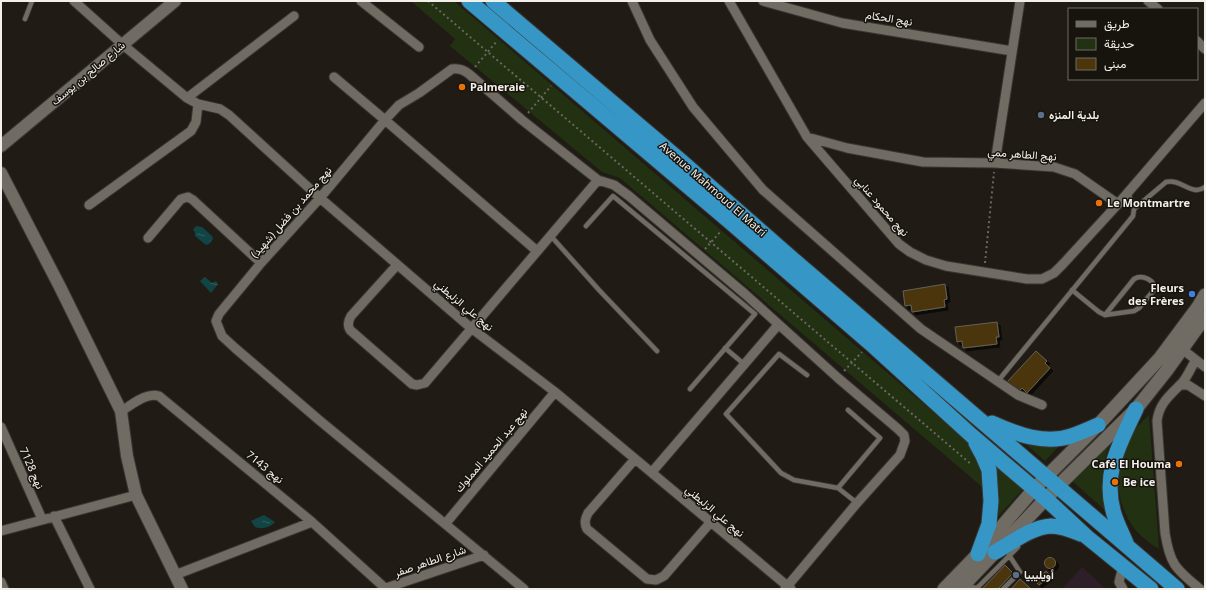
<svg xmlns="http://www.w3.org/2000/svg" width="1206" height="590" font-family="'Noto Sans',Vazirmatn,sans-serif">
<defs>
<pattern id="water-ripples" width="26" height="14" patternUnits="userSpaceOnUse"><rect width="26" height="14" fill="#144"/><path d="M2 4q2-2 4 0t4 0M15 11q2-2 4 0t4 0" fill="none" stroke="#345f5f"/></pattern>
<filter id="shadow"><feDropShadow dx="3" dy="3" stdDeviation="0" flood-color="#0009"/></filter>
</defs>
<rect width="100%" height="100%" fill="#201c15"/>
<path fill="#2d1e29" d="M1082,567L1106,589H1062Z"/>
<path fill="#213112" d="M411,1H454L1023,489L995,520L981,486L620,178L602,172L450,46L455,39Z
M1149,415L1159,549C1150,543 1138,535 1132,525C1116,502 1113,468 1126,443C1132,432 1140,423 1149,415Z
M1067,438L1045,461L1020,439Z
M1110,442C1100,470 1102,483 1106,511L1072,481Z"/>
<path fill="url(#water-ripples)" d="M196,226L202,227L212,236L213,239L209,244L206,245L195,236V232L193,230Z
M205,277L212,283L216,281L218,284L211,293L200,281Z
M264,515L275,522C271,527 261,530 255,527L251,521Z"/>
<path fill="#4c360a" stroke="#656058" filter="url(#shadow)" d="M945,284L947,299L944,300L945,307L912,312L911,305L905,306L903,291Z
M997,322L999,337H996L997,344L963,348L962,341L957,342L955,327Z
M1036,351L1047,361L1045,363L1050,368L1027,393L1022,388L1018,392L1007,382Z
M1044.5 563a5.5 5.5 0 1 1 11 0a5.5 5.5 0 1 1-11 0Z
M1005,565L1013,573L998,589H982Z
M1046,571L1051,576L1039,585L1035,581Z
M1020,579L1030,588V589H1011Z"/>
<g fill="none" stroke-linecap="round" stroke-linejoin="round">
<defs>
<path id="service" d="M25,19L32,1
M1134,209L1166,182C1181,178 1192,197 1205,187
M586,226L613,196L755,314L690,389
M550,235L599,290L657,351
M1072,290L1099,312L1105,315L1134,311L1139,308L1154,290C1156,280 1142,274 1134,279L1105,315
M725,348L744,364
M807,375L779,354L726,414L781,473L794,480L838,488L857,503
M998,381L1133,216L1134,209L1128,192
M838,488L880,438L848,410
M965,586L977,588L1018,547
M1003,589L1020,572L1009,555"/>
<path id="minor" d="M74,1L122,44L187,98L198,104L220,109L229,115L320,198L471,328L555,392L791,589
M361,1L419,47
M632,1L650,40L693,107L763,190L921,329L1018,395L1042,405
M729,1L807,137L899,244L910,252L926,260L946,266L1027,279H1042L1054,273L1063,264L1118,204
M763,1L842,23L1012,51
M1148,1L1158,9
M1197,41L1205,49
M334,77L385,120L537,251
M187,98L294,16
M807,137L847,148L923,162L995,163L1054,167L1075,174L1118,204L1205,103
M995,163L1020,1
M89,205L191,131L196,122L198,104
M148,238L181,199L188,197L193,200L261,263
M397,265L351,316C348,321 347,325 350,330L412,384L417,385L425,383L598,180
M1182,349L1205,367
M1196,360C1191,367 1187,378 1181,384C1169,396 1159,404 1157,421L1165,533C1170,565 1176,569 1200,589
M1180,385H1188L1205,396
M121,411C132,405 146,392 159,396L312,522L385,588
M1,427L42,519
M635,459L588,513C585,519 584,523 587,529L647,579L656,580L664,576L710,523
M652,472L778,325
M54,516L90,589
M446,523L555,392
M1,531L136,495
M1123,566L1119,582L1123,589
M175,575L312,522
M1,582L4,589
M383,589L484,555
M524,589L319,420L235,348L222,336L216,321L219,314L261,263L320,198L385,120L399,105L419,93L452,69C459,68 464,70 469,74L522,120L598,180L614,185L629,196L745,294L838,378L898,429L904,435L905,441L900,455L857,503L785,589"/>
<path id="tertiary" d="M1,146L175,1
M1,173L60,287L121,411L127,456L136,495L182,589"/>
<path id="secondary" d="M944,589L978,554L1034,489L1098,425L1160,358L1198,307L1205,295
M960,589L1058,486L1136,409L1167,370L1205,317"/>
<path id="trunk" d="M469,1L729,221L870,343L971,435L1046,499L1087,537L1151,589
M493,1L681,161L796,262L1177,589
M992,423C1016,434 1045,445 1071,436C1080,433 1089,429 1098,425
M976,443L983,456L989,470L991,501L989,524L978,554
M1126,543C1122,533 1117,524 1114,514C1102,474 1119,445 1136,409
M995,552C1012,543 1031,527 1051,526C1061,526 1071,530 1081,534"/>
</defs>
<use href="#service" stroke="#393632" stroke-width="6"/>
<use href="#minor" stroke="#393632" stroke-width="11"/>
<use href="#tertiary" stroke="#393632" stroke-width="14"/>
<use href="#secondary" stroke="#393632" stroke-width="15"/>
<use href="#trunk" stroke="#393632" stroke-width="17"/>
<path stroke="#6b6761" stroke-width="2" stroke-dasharray="2 3" stroke-linecap="butt" d="M428,1L972,465
M475,67L497,41
M528,113L551,86
M705,249L721,231
M985,263L994,172
M844,371L862,352"/>
<use href="#service" stroke="#706b63" stroke-width="4.5"/>
<use href="#minor" stroke="#706b63" stroke-width="9"/>
<use href="#tertiary" stroke="#706b63" stroke-width="12"/>
<use href="#secondary" stroke="#706b63" stroke-width="13"/>
<use href="#trunk" stroke="#3697c7" stroke-width="15"/>
</g>
<g fill="#e8710a" stroke="#17130d" stroke-width="1.5">
<circle cx="462" cy="87" r="4"/>
<circle cx="1099" cy="203" r="4"/>
<circle cx="1179" cy="464" r="4"/>
<circle cx="1115" cy="482" r="4"/>
</g>
<g fill="#5c6f8a" stroke="#17130d" stroke-width="1.5">
<circle cx="1041" cy="115" r="4"/>
<circle cx="1016" cy="575" r="4"/>
</g>
<circle fill="#3f7fe0" stroke="#17130d" stroke-width="1.5" cx="1192" cy="294" r="4"/>
<g text-anchor="middle" stroke-width="3" stroke-linejoin="round" paint-order="stroke">
<g font-size="11" fill="#f3f0ec" stroke="#17130d">
<text transform="translate(889 18) rotate(9)" y="4">نهج الحكام</text>
<text transform="translate(88 73) rotate(-40)" y="4">شارع صالح بن يوسف</text>
<text transform="translate(1022 154) rotate(4)" y="4">نهج الطاهر ممي</text>
<text transform="translate(713 189) rotate(41)" y="4">Avenue Mahmoud El Matri</text>
<text transform="translate(882 206) rotate(49)" y="4">نهج محمود عنابي</text>
<text transform="translate(291 212) rotate(-49)" y="4">نهج محمد بن فضل (شهيد)</text>
<text transform="translate(464 305) rotate(40)" y="4">نهج علي الزليطني</text>
<text transform="translate(491 450) rotate(-50)" y="4">نهج عبد الحميد المملوك</text>
<text transform="translate(265 467) rotate(39)" y="4">نهج 7143</text>
<text transform="translate(32 468) rotate(66)" y="4">نهج 7128</text>
<text transform="translate(715 511) rotate(40)" y="4">نهج علي الزليطني</text>
<text transform="translate(430 561) rotate(-19)" y="4">شارع الطاهر صفر</text>
</g>
<g font-size="11" font-weight="bold" fill="#f3f0ec" stroke="#17130d" text-anchor="start">
<text x="470" y="91">Palmeraie</text>
<text x="1049" y="119">بلدية المنزه</text>
<text x="1107" y="207">Le Montmartre</text>
<text x="1184" y="292" text-anchor="end">Fleurs<tspan x="1184" dy="13">des Frères</tspan></text>
<text x="1171" y="468" text-anchor="end">Café El Houma</text>
<text x="1123" y="486">Be ice</text>
<text x="1024" y="579">أويليبيا</text>
</g>
</g>
<rect width="1206" height="590" fill="none" stroke="#f3f0ec" stroke-width="4"/>
<rect x="1068" y="8" width="130" height="72" fill="#17130d" stroke="#6f6b66"/>
<rect x="1076" y="21" width="20" height="6" fill="#706b63" stroke="#6f6b66"/>
<text x="1104" y="28" font-size="12" fill="#f3f0ec">طريق</text>
<rect x="1076" y="38" width="20" height="12" fill="#213112" stroke="#6f6b66"/>
<text x="1104" y="48" font-size="12" fill="#f3f0ec">حديقة</text>
<rect x="1076" y="58" width="20" height="12" fill="#4c360a" stroke="#6f6b66"/>
<text x="1104" y="68" font-size="12" fill="#f3f0ec">مبنى</text>
</svg>
